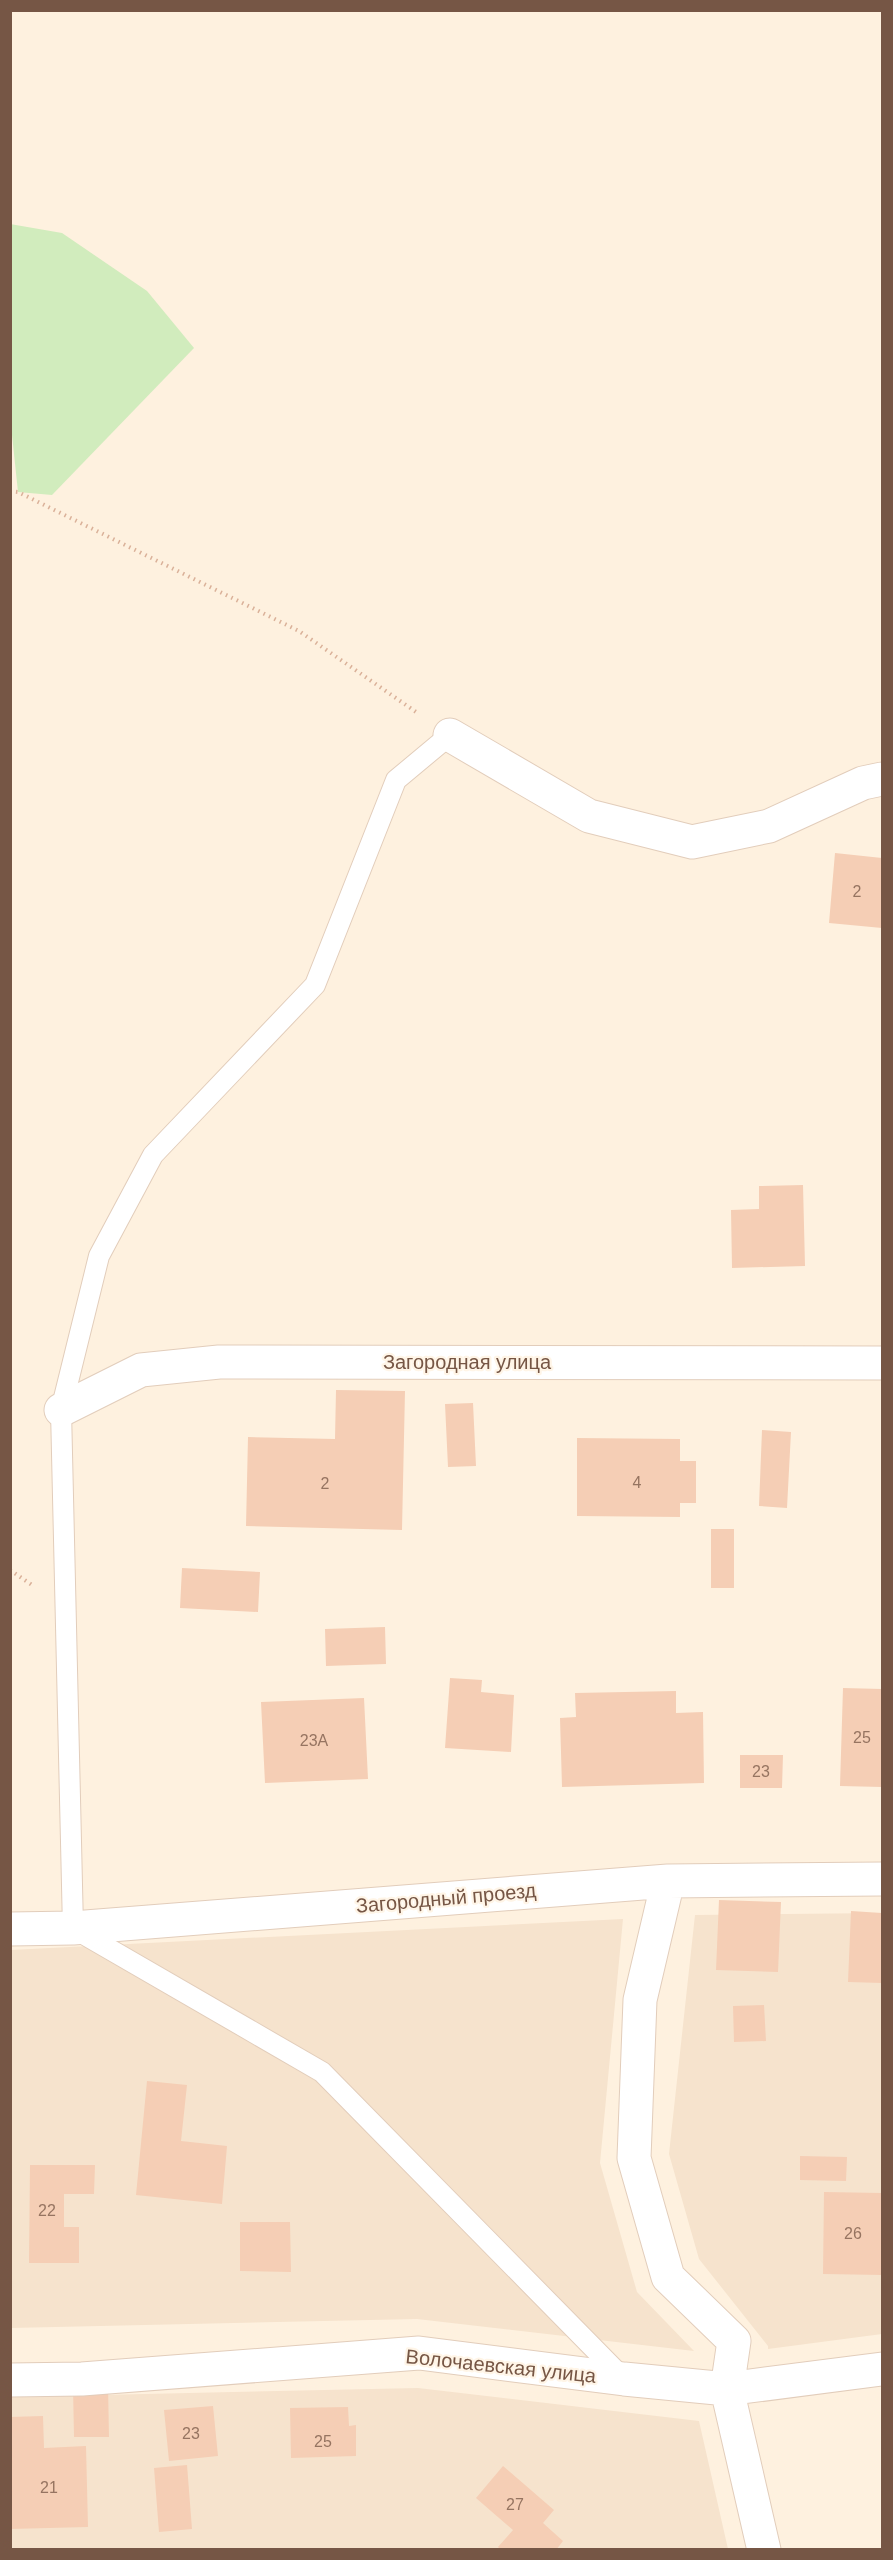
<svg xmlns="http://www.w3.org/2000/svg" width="893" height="2560" font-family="Helvetica,sans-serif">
<rect width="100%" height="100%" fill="#fef1df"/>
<path fill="#f6e3cd" d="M882,1913V2334L768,2349V2346L699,2259L669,2154L695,1915Z
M623,1919L600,2163L637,2292L694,2351L417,2319L11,2328V1950Z
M418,2388L699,2421L728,2549H11L10,2397Z"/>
<path fill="#d1ecbd" d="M10,224L62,233L147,291L194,348L52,495L18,492L10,416Z"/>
<path fill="#f5ceb5" d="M835,853L882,858V928L829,923Z
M803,1185L805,1266L732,1268L731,1210L759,1209V1186Z
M336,1390L405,1391L402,1530L246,1526L248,1437L335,1439Z
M473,1403L476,1466L448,1467L445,1404Z
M762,1430L791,1432L787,1508L759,1506Z
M577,1438L680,1439V1461H696V1503H680V1517L577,1516Z
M711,1529H734V1588H711Z
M182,1568L260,1572L258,1612L180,1608Z
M385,1627L386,1664L326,1666L325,1629Z
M450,1678L482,1680L481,1692L514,1695L511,1752L445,1748Z
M843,1688L882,1689V1787L840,1786Z
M676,1691V1713L703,1712L704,1783L562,1787L560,1718L576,1717L575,1693Z
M364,1698L368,1779L265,1783L261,1702Z
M740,1755H783L782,1788H740Z
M719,1900L781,1902L778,1972L716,1970Z
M851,1911L882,1913V1983L848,1982Z
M764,2005L766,2041L734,2042L733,2006Z
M147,2081L187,2085L181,2141L227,2146L222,2204L136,2195Z
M800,2156L847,2157L846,2181L800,2180Z
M30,2165H95L94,2194H64V2227H79V2263H29Z
M824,2192L882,2193V2275L823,2274Z
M240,2222H290L291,2272L240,2271Z
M108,2386L109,2437H74L73,2387Z
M213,2406L218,2456L169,2461L164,2410Z
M348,2407L349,2426L356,2425V2456L291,2458L290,2408Z
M43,2416L44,2448L86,2446L88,2527L10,2529V2417Z
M187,2465L192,2529L159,2532L154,2468Z
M503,2466L554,2510L543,2523L563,2541L556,2550H501L498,2547L513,2530L476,2498Z"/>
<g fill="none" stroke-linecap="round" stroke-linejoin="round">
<defs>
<path id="service" d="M450,735L396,780L315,985L153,1155L99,1256L61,1410L73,1928L322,2072L622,2377"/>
<path id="minor" d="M450,735L589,816L692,842L769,826L863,783L882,779
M61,1410L141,1370L219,1362L882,1363
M668,1881L640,2000L634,2158L668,2277L734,2341L727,2389L764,2550
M10,1929L73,1928L668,1881L882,1879
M10,2380L82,2379L419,2353L624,2379L727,2389L882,2369"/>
</defs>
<use href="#service" stroke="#e2cdbb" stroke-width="22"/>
<use href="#minor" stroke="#e2cdbb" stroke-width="35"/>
<path stroke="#dab199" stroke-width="4" stroke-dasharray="1.5 4.5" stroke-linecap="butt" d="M10,491L18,492L299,631L419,714
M10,1570L32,1585"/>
<use href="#service" stroke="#fff" stroke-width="20"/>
<use href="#minor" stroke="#fff" stroke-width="33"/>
</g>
<g text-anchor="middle" stroke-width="4.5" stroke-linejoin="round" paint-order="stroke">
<g font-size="16" fill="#967461">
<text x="857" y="897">2</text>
<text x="637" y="1488">4</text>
<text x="325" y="1489">2</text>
<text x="862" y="1743">25</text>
<text x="314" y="1746">23А</text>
<text x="761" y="1777">23</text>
<text x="47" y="2216">22</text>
<text x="853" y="2239">26</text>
<text x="191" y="2439">23</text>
<text x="323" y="2447">25</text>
<text x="49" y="2493">21</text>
<text x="515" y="2510">27</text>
</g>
<g font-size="20" fill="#765645" stroke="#fff5e7">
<text x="467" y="1369">Загородная улица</text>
<text transform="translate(446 1898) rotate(-5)" y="7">Загородный проезд</text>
<text transform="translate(501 2366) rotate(6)" y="7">Волочаевская улица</text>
</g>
</g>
<rect width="893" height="2560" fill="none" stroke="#765645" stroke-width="24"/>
</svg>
